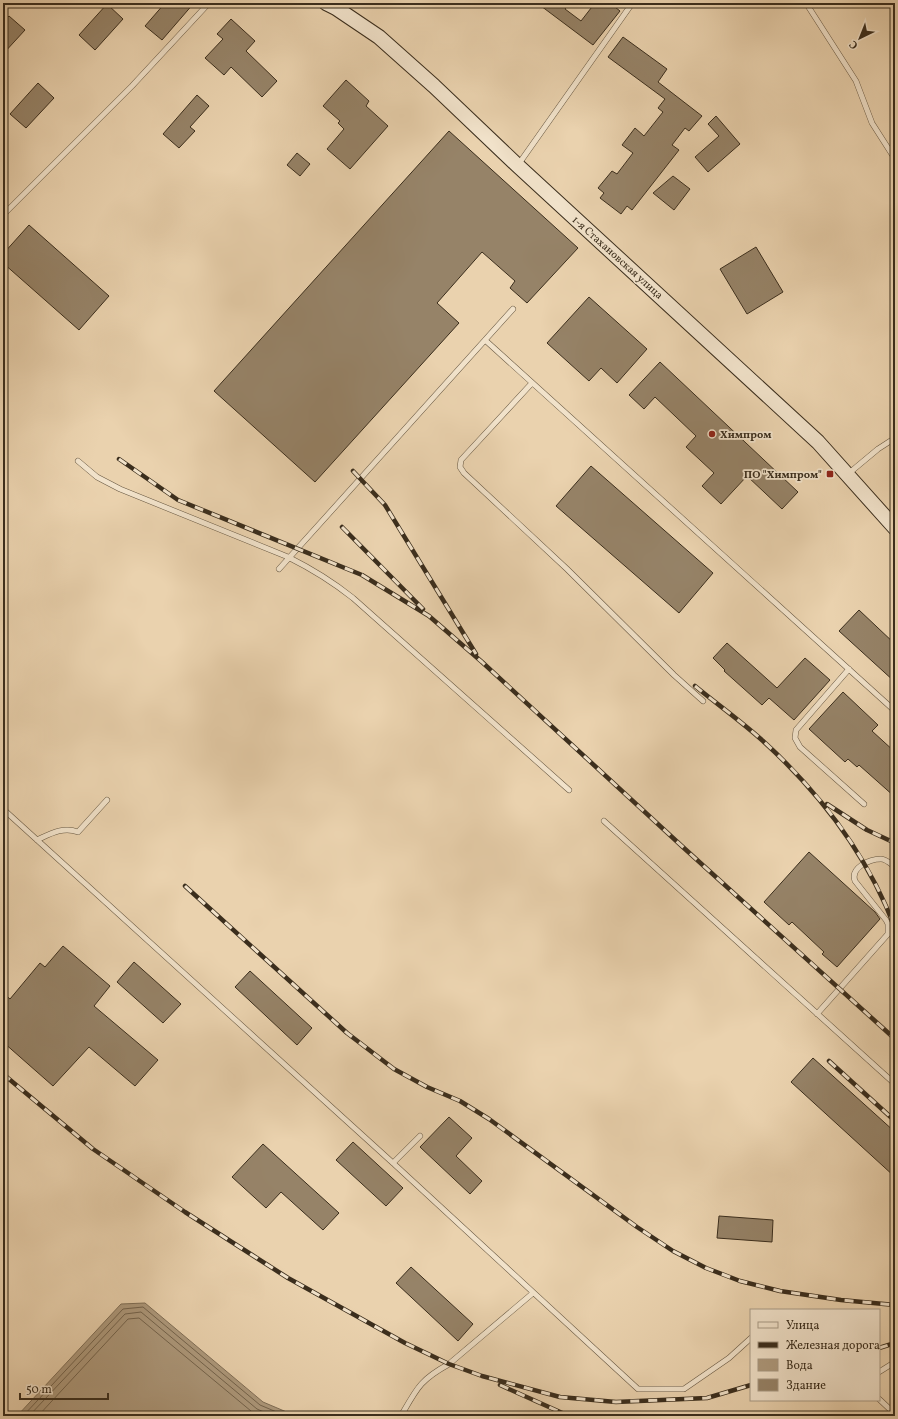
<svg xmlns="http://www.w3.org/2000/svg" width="898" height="1419" font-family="Vollkorn,serif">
<rect width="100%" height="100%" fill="#ead2ae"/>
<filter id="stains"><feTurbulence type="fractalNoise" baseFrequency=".005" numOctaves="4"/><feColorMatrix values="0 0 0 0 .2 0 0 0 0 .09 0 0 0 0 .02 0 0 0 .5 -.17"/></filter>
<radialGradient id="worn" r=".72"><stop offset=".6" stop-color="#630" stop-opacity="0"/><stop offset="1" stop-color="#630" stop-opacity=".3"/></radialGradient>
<path fill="#ae9a7d" stroke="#806f57" d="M145,1303L263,1402L296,1416H17L121,1304Z"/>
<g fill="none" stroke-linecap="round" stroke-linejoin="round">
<path stroke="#74644d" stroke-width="1" d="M23,1416L123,1309L143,1307L260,1405L286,1416
M29,1416L125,1314L141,1312L257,1409L273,1416
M38,1416L128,1319L139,1318L257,1416"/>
</g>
<path fill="#968368" stroke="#3b2e1d" d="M165,3H194L162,40L145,26Z
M537,3H570L565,9L581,21L595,3H610L620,11L593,45Z
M107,4L123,19L95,50L79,35Z
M9,16L25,30L3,54V22Z
M231,19L255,41L246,51L277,81L262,97L231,67L224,75L205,58L223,39L217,34Z
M623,37L667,69L658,82L702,116L689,131L685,128L672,145L679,150L632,210L627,206L621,214L600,198L604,193L598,188L612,171L617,174L633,153L622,145L635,128L644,136L663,112L658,108L665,99L608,57Z
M346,80L369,101L366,106L388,126L350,169L327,149L344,129L338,123L340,121L323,106Z
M38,83L54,98L26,128L10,114Z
M197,95L209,106L190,127L195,131L179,148L163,134Z
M716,116L740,144L708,172L695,157L719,136L708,124Z
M449,131L578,248L527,303L510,288L515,281L482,252L437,303L459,323L315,482L214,391Z
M297,153L310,164L300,176L287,165Z
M673,176L690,189L674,210L653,193Z
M29,225L109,296L79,330L3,263V254Z
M756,247L783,292L747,314L720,269Z
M589,297L647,349L617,383L601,368L589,381L547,343Z
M660,362L798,492L782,509L747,476L721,504L702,486L714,473L686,447L696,436L655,397L644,409L629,395Z
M591,466L713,573L679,613L556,506Z
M859,610L895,644V682L839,631Z
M727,643L777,688L805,658L830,680L794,720L769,698L762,705L724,671L725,670L713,658Z
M843,692L878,725L872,731L895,752V797L859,765L857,767L848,759L845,762L809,729Z
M809,852L875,912L880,919L837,967L822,954L824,952L792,922L789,925L764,902Z
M63,946L110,986L94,1006L158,1060L135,1086L89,1047L53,1086L3,1042V993L10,999L40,963L45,967Z
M134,962L181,1004L163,1023L117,982Z
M250,971L312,1028L297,1045L235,987Z
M813,1058L895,1132V1177L791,1082Z
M449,1117L472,1138L456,1156L482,1181L470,1194L420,1147Z
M353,1142L403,1188L386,1206L336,1160Z
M263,1144L339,1213L323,1230L281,1192L266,1208L232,1177Z
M719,1216L773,1220L772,1242L717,1238Z
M411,1267L473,1324L458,1341L396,1283Z"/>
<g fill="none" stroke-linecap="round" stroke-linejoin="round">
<defs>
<path id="service" d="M806,3L856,81L872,123L895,159
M518,165L631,5
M3,215L132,86L209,3
M485,340L895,711
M532,383L461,460L460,467L464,473L567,569L674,675L703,701
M78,461L97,477L120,489L288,557C312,569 333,582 353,598L569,790
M848,474L878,449L895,438
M279,569L513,309
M849,669L796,730L795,738L800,747L864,804
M3,809L393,1163L638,1389H684L729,1358L751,1338
M604,821L895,1084
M37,840C50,834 63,826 78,832L107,800
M817,1014L888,934V924L886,920L855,881C850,868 869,859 881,859C886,859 891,864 895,867
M393,1163L420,1136
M879,1372L895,1362
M879,1399L895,1414
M401,1416C417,1388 420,1380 449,1364L533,1293"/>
<path id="secondary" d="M326,3L336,8L379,37L434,86L517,165L818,442L895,528"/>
</defs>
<use href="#service" stroke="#675741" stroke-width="6"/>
<use href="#secondary" stroke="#3b2e1d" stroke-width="16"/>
<use href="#service" stroke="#f1e2ca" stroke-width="5"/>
<use href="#secondary" stroke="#f1e2ca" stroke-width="14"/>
<defs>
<path id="rail" d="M119,459L178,500L362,575L429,616L482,662L685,849L895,1039
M353,471L385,505L476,654
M342,527L423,609
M695,686C717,704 742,722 763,741C821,794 867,854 895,928
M827,804L867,830L895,843
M185,886L347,1033L394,1069L427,1087L460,1101L489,1119L637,1227L673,1251L706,1268L740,1281L780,1291L841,1300L895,1305
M829,1061L895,1121
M3,1074L93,1149L185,1212L288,1278L405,1343L449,1364L482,1376L560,1397L616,1402L707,1398L751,1385
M879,1348L895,1343
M500,1385L569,1416"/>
</defs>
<use href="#rail" stroke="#3b2e1d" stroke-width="4.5"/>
<use href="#rail" stroke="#f1e2ca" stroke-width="3" stroke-dasharray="9" stroke-linecap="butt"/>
</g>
<g fill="#8f2418" stroke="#f1e2ca" stroke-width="1.5">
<circle cx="712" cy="434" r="4"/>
<rect x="826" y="470" width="8" height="8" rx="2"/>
</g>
<g text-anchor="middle" stroke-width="3.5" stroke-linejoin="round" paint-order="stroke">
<g font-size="11" fill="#3b2e1d" stroke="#f1e2ca">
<text transform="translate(618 257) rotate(42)" y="4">1-я Стахановская улица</text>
</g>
<g font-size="11" font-weight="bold" fill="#3b2e1d" stroke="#f1e2ca" text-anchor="start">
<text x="720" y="438">Химпром</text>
<text x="822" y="478" text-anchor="end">ПО "Химпром"</text>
</g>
</g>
<rect width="898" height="1419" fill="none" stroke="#ead2ae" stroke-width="16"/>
<rect x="4" y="4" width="890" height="1411" fill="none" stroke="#3b2e1d" stroke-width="2"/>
<rect x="8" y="8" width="882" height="1403" fill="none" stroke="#3b2e1d"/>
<rect x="750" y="1309" width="130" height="92" fill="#f1e2ca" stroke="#a89a85"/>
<rect x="758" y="1322" width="20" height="6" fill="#f1e2ca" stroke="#a89a85"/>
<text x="786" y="1329" font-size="12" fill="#3b2e1d">Улица</text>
<rect x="758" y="1342" width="20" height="6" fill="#3b2e1d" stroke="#a89a85"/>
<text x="786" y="1349" font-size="12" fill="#3b2e1d">Железная дорога</text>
<rect x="758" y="1359" width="20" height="12" fill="#ae9a7d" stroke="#a89a85"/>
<text x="786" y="1369" font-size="12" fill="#3b2e1d">Вода</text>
<rect x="758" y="1379" width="20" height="12" fill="#968368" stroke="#a89a85"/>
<text x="786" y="1389" font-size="12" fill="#3b2e1d">Здание</text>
<g transform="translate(860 38) rotate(223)" stroke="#f1e2ca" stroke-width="3" paint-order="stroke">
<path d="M0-3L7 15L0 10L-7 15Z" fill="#3b2e1d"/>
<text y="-6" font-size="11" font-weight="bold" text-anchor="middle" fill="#3b2e1d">С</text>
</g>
<path d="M20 1393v6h88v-6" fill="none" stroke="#3b2e1d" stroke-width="2"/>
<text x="26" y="1393" font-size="12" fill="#3b2e1d" stroke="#f1e2ca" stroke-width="3" paint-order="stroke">50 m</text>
<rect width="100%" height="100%" filter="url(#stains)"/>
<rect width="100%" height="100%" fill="url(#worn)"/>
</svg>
